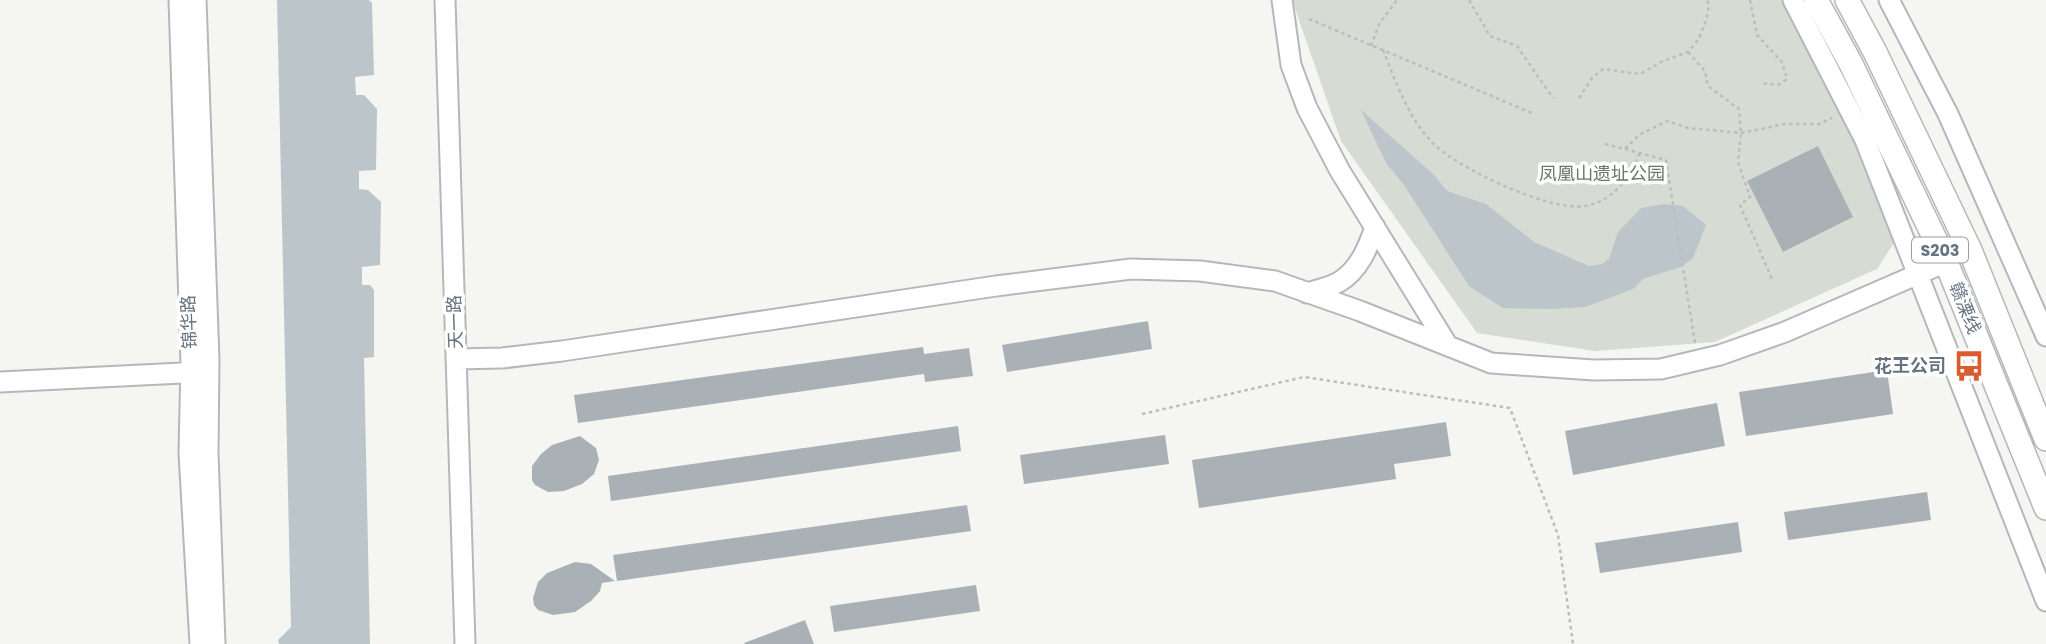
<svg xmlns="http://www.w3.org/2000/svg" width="2046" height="644" font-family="Poppins,'Noto Sans SC',sans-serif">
<rect width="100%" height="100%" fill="#f5f5f2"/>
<path fill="#d6dcd3" d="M1292,0H1783L1831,86L1896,240L1877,269L1715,342L1595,351L1477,333L1341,141Z"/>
<path fill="#bcc5ca" d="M277,0H369L372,3L374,75L355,77L356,95H364L377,109L376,170L359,171V189L368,190L381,202L380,265L362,267V285H370L374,290V357L364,358L370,644H279L278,640L291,627Z
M1361,110L1433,174L1447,191L1486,204L1534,242L1589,266L1602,264L1609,259L1618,232L1641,208L1664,204L1683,206L1706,225L1693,258L1681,267L1643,279L1633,289L1585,307L1550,309L1503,308L1469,286L1404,185L1386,163Z"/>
<path fill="#aab1b6" d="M1818,146L1853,217L1783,252L1747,181Z
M1148,321L1152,349L1007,372L1002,345Z
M923,347L924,354L969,348L973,376L925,382L924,374L578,423L574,395Z
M1887,370L1893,414L1746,436L1739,392Z
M1717,403L1725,446L1573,475L1565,431Z
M1446,422L1451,456L1394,464L1396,479L1199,508L1192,460Z
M958,426L961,451L611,501L608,476Z
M1165,435L1169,464L1024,484L1020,455Z
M580,436L596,448L599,460L594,474L582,484L564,491L548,492L535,485L532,480V466L541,454L552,445Z
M1927,492L1931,520L1788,540L1784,512Z
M967,505L971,531L617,581L613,555Z
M1738,522L1742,552L1600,573L1595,543Z
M575,562L591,564L615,581L602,583L600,591L591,601L575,612L553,615L538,610L534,605L533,598L538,582L547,573Z
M976,585L980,611L834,632L830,606Z
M805,620L814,644H745L744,643Z"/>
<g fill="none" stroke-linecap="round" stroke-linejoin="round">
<defs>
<path id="secondary" d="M179,0L191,364L189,453L200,644
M196,0L209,360L208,453L215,644
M445,0L465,644
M1282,0L1291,65L1307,108L1340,171L1448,346
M1793,0L1865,140L2046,601
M1889,0L1948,114L2046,336
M1307,293C1317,290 1330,287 1339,282C1359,270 1368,248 1375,227
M456,359L502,358L562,351L996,286L1131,269L1200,271L1275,281L1360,311L1491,363L1594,370L1661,369L1720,355L1785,332L1946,262
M0,382L202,372"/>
<path id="primary" d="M1816,0L1851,64L1946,262L2046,508
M1847,0L1875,52L1970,250L2046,439"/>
</defs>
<use href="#secondary" stroke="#b4b8bc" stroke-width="23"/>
<use href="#primary" stroke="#b4b8bc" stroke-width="26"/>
<path stroke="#bbbdbf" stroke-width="2.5" stroke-dasharray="3.5 3.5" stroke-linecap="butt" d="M1469,0L1490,36L1517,46L1553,98
M1750,0L1757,35L1782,62L1787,79L1778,85L1761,83
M1309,19L1532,113
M1371,46L1379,24L1397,0
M1383,50C1396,82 1407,115 1430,140C1453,167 1550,212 1585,206C1614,201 1630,177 1640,152
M1688,52L1705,71L1708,86L1739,109L1741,133L1738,162L1750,197L1740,205L1772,279
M1579,98L1592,78L1603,69L1640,74L1661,62L1688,52L1698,40L1706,21L1709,5L1707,0
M1605,144L1625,149L1639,135L1667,121L1688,128L1741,133L1785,124H1819L1832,118
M1625,149L1666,160L1695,343
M1142,414L1304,377L1510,408L1558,535L1573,644"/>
<use href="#secondary" stroke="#fff" stroke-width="19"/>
<use href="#primary" stroke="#fff" stroke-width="23"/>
</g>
<defs>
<symbol id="bus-bare" viewBox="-9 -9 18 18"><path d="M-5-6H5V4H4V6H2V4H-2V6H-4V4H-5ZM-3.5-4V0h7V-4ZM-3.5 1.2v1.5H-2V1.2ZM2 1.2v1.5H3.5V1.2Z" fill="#db5b2d" stroke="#fff" stroke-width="2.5" paint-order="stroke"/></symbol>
</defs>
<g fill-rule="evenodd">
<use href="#bus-bare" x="1947" y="344" width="44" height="44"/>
</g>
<g text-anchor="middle" stroke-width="7" stroke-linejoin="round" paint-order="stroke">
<rect fill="#fff" stroke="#949ea8" stroke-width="2" x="1912" y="237.5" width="56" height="25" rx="5"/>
<g font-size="16" font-weight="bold" fill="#667482">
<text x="1940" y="256">S203</text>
</g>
<g font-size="18" fill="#687964" stroke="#fff">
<text x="1602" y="180">凤凰山遗址公园</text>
</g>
<g font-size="18" fill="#667482" stroke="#fff">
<text transform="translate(1965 308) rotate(68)" y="6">赣溧线</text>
<text transform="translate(189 322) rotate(-92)" y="6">锦华路</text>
<text transform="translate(455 322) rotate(-92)" y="6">天一路</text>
</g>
<g font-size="18" font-weight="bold" fill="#667482" stroke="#fff" text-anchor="end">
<text x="1946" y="372">花王公司</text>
</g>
</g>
</svg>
